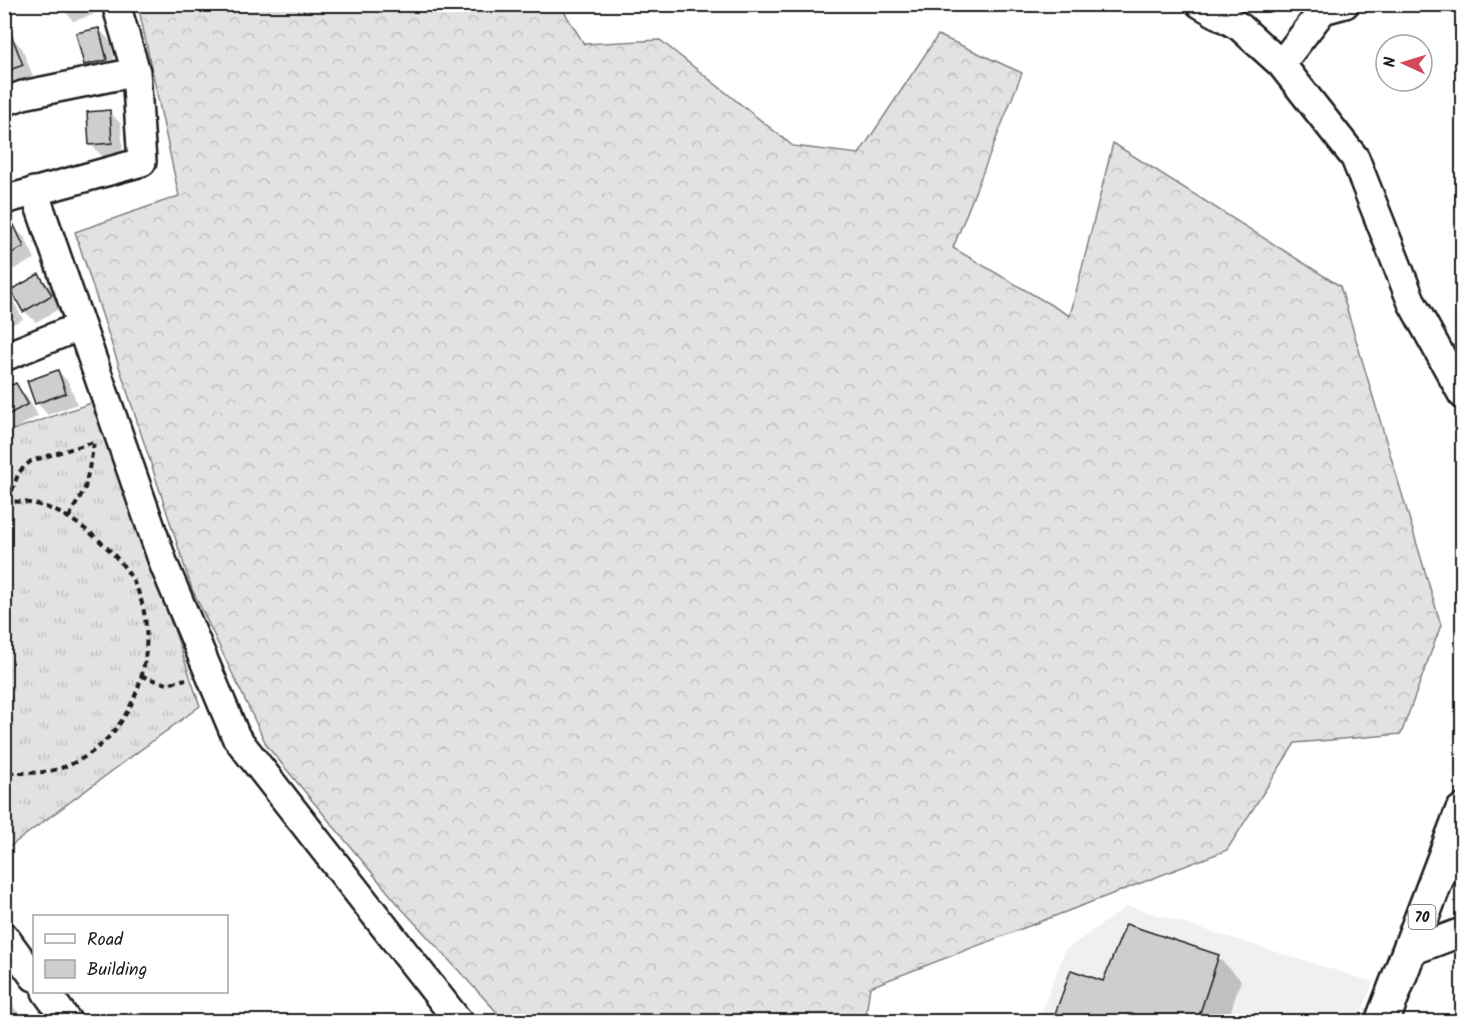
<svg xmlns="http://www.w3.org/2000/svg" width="1467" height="1026" font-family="Kalam,sans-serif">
<defs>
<pattern id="grass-tufts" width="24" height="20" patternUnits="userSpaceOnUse" patternTransform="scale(1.5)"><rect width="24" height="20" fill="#e2e2e2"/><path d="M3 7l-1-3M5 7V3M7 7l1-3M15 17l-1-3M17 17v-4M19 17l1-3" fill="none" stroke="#c1c1c1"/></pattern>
<pattern id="forest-crowns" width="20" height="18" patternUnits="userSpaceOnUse" patternTransform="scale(1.5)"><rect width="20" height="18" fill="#e2e2e2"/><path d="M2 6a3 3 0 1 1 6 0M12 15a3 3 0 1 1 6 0" fill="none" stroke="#c1c1c1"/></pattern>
</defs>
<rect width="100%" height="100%" fill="#fff"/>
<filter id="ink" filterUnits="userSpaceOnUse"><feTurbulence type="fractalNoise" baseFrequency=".0167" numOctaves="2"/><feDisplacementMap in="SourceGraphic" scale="12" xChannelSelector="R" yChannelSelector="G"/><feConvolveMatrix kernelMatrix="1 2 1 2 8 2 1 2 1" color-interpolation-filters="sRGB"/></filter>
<g filter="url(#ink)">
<path fill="#f0f0f0" d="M1128,906L1373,982L1358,1021L1038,1022L1065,950Z"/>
<path fill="url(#grass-tufts)" stroke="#7f7f7f" stroke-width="1.5" d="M97,401L200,706L5,850L4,433Z"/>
<path fill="url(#forest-crowns)" stroke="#7f7f7f" stroke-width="1.5" d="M138,5H560L584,44L660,40L793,146L859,154L938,35L1022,73L953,248L1070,316L1113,143L1340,286L1441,625L1401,734L1295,743L1227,850L870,987L865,1021H505L402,909L267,746L192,589L75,232L179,196Z"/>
<path fill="#0003" d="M60,4H90L93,15L73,21Z
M99,29L110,41L117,71L97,76L85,65Z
M10,36L22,48L33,77L13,84L4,75V38Z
M110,112L121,124L123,154L102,156L90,144Z
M13,227L25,238L35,259L8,272L4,269V231Z
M39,276L51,287L62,307L36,322L24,311Z
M4,291L12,299L23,319L4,329Z
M58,371L69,383L77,404L48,415L37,403Z
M15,385L27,396L38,416L11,431L4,424V391Z
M1218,957L1241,980L1227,1022H1054Z
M4,996L23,1018L19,1022H4Z"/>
<path fill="#cecece" stroke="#1c1c1c" stroke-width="1.5" d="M99,28L107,60L84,65L76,33Z
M11,34L23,65L4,72V37Z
M110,110L112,143L89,145L87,112Z
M14,225L24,247L4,257V229Z
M39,274L52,295L23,312L11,290Z
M58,370L66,393L35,404L27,381Z
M16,383L28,404L4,417V389Z
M1126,924L1219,955L1197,1022H1052L1071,970L1103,981Z"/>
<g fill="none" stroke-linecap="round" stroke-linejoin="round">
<defs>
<path id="street" d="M1200,4L1240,27L1281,64L1355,158L1412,303L1462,394
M1281,64L1323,10L1345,4
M4,102L23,95L136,72
M34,191L164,565L236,737L459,1022
M4,200L142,162L136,72L116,4
M4,357L81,326
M4,936L34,977
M1409,952L1462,932
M46,992L68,1022"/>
<path id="primary" d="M1382,1022L1462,812"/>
</defs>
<use href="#street" stroke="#1c1c1c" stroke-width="32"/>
<use href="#primary" stroke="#1c1c1c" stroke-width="38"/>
<path stroke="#1c1c1c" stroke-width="4" stroke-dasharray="6 4.5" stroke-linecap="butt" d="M8,501L19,472L31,461L94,442
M4,502C35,499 61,511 85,529C106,545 127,565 138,591C163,656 131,743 64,767C45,774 24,773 4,773
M69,517L85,488L94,444
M141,676L167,684L186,679"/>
<use href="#street" stroke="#fff" stroke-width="27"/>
<use href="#primary" stroke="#fff" stroke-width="33"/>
</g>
</g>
<g text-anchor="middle" stroke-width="6" stroke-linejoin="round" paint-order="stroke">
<rect fill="#fff" stroke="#606060" stroke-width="1.5" x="1408.5" y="905" width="27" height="24" rx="4.5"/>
<g font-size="15" font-weight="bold" fill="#1c1c1c">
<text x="1422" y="922">70</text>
</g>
</g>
<rect width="1467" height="1026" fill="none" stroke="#fff" stroke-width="24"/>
<rect x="12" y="12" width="1443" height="1002" fill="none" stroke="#1c1c1c" stroke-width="2" filter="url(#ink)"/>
<rect x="33" y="915" width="195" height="78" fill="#ffffff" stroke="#a4a4a4" stroke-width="1.5"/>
<rect x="45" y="934" width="30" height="9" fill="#ffffff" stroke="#a4a4a4" stroke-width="1.5"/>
<text x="87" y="945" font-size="18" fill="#1c1c1c">Road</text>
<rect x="45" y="960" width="30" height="18" fill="#cecece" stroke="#a4a4a4" stroke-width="1.5"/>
<text x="87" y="975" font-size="18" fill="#1c1c1c">Building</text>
<g transform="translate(1404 63) rotate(274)"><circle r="28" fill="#ffffff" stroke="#a4a4a4" stroke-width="1.5"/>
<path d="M0-4.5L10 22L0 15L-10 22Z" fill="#d1495b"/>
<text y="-9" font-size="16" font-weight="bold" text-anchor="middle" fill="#1c1c1c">N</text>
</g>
</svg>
